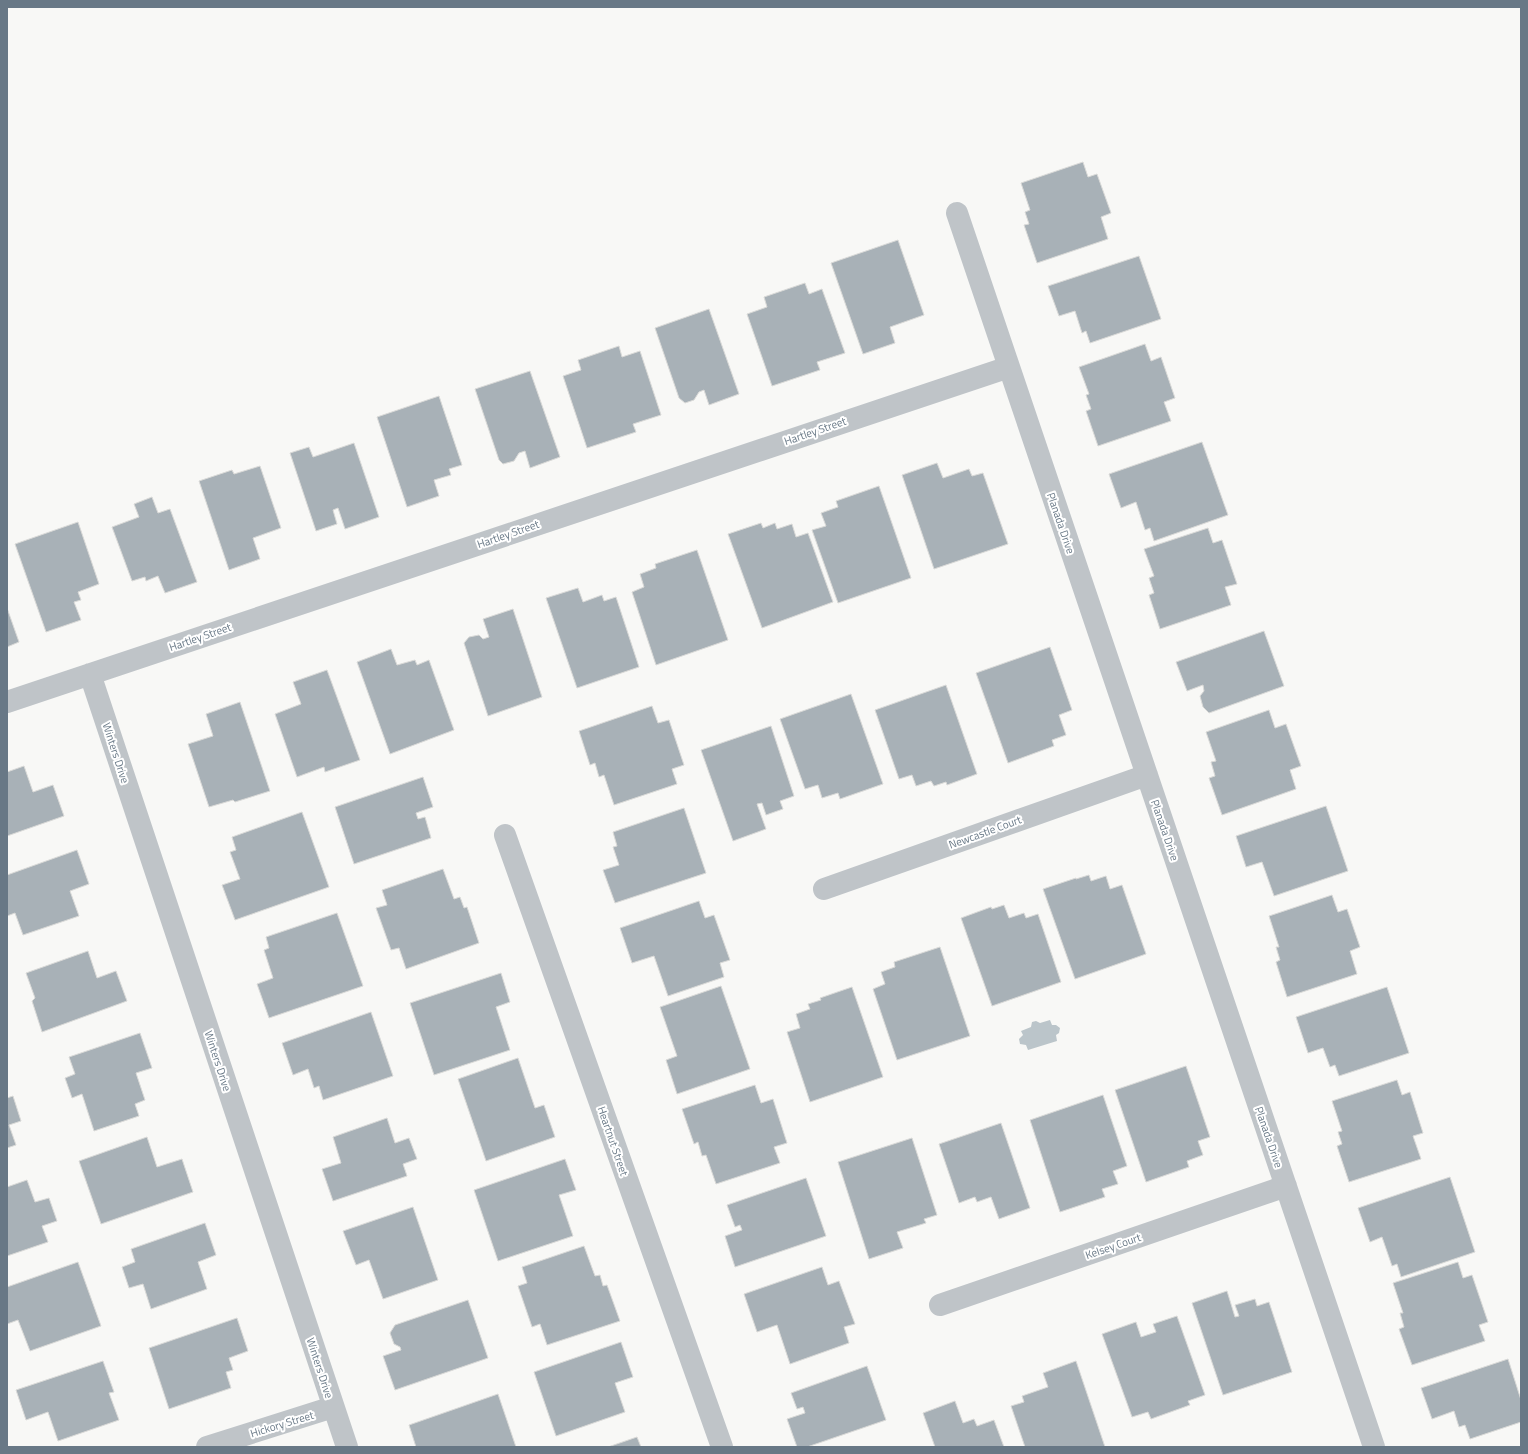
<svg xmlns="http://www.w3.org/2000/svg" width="1528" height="1454" font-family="'Titillium Web',sans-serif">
<rect width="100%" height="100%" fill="#f8f8f6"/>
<path fill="#bbc5ca" d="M1050,1020L1052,1025H1056L1060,1028L1059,1033L1056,1035L1057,1041L1028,1050L1026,1045L1020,1044L1019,1039L1023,1035L1021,1031L1031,1027L1032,1022L1036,1021L1040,1023Z"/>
<path fill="#a8b1b7" stroke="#dadad8" d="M1083,162L1088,177L1097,174L1111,213L1101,217L1108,239L1037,263L1024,225L1029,224L1025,212L1030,210L1021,183Z
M898,240L924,315L890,327L895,343L863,354L831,263Z
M1139,256L1161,319L1090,343L1086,331L1082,333L1075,311L1059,316L1048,286Z
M805,283L809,294L822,289L845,353L817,362L820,370L772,386L747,314L767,307L764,297Z
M709,309L739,394L709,405L704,390L699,392L694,400L685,403L679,398L655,328Z
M1145,344L1151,361L1161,357L1175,398L1164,402L1171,421L1098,446L1086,411L1091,409L1086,395L1089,394L1079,367Z
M619,346L622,357L640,351L661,415L633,424L636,432L587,448L563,376L581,370L578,360Z
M530,371L560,457L530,468L525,451L519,453L514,461L503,464L499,460L475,389Z
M439,396L462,465L449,469L451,475L434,480L439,496L407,507L377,417Z
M1202,442L1228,515L1154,541L1150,528L1145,530L1136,502L1121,508L1109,474Z
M354,443L379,517L345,529L338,508L333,510L337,524L316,531L290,453L309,447L313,457Z
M937,463L943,478L969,469L972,476L983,473L1008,544L934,569L902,475Z
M260,466L281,528L253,538L260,559L229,570L199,481L232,470L234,474Z
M879,486L911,578L838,603L812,530L826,526L821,513L838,507L836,501Z
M152,497L158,513L170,509L197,582L165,593L158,576L146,581L145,577L132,581L112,527L139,517L134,504Z
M78,522L99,584L78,592L81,600L74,602L81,620L46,632L15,544Z
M761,523L763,528L775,523L777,529L792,524L796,537L808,533L833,602L762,628L728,534Z
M1208,528L1213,543L1222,540L1237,584L1225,587L1231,605L1160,629L1149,595L1154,593L1149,578L1154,576L1144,549Z
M697,550L728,640L656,665L632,592L644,587L640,574L656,568L655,564Z
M578,588L583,602L602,595L604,601L616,597L639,667L577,688L546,598Z
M7,608L19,642L7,647Z
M513,609L542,697L488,716L464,643L469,637L479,635L483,639L489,637L483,619Z
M1264,631L1284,686L1209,713L1203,707L1200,696L1204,691L1203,685L1187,691L1176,662Z
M1050,647L1072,710L1059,715L1066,735L1052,740L1054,746L1008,763L976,673Z
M391,649L397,665L415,660L417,665L429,660L454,730L390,754L357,662Z
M327,670L360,760L325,772L324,767L297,777L275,714L301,704L293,682Z
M946,685L977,774L947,785L946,782L934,786L931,781L916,786L912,775L899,779L875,710Z
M851,694L883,784L840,799L838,793L822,798L818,785L805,789L780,719Z
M240,702L270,791L235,802L233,800L209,807L188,744L213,736L206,714Z
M652,706L658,723L669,720L684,765L672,769L677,784L614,805L604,775L599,777L595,763L590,765L579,731Z
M1269,710L1275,728L1286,724L1301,766L1290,770L1296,789L1222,815L1209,778L1215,776L1211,762L1216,761L1206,732Z
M771,726L794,796L780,801L783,809L766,815L762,803L757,804L766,829L733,841L701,750Z
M24,766L33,792L53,785L64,816L7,836V772Z
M423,777L433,807L416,813L418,819L425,817L431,838L354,864L335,807Z
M1326,806L1348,871L1274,896L1262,862L1246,867L1236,836Z
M684,808L706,873L615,903L603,870L619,865L613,847L617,846L613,832Z
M302,812L329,887L235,920L222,885L240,879L230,852L236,850L232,837Z
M77,850L89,884L70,891L79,916L23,935L15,913L7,916V875Z
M443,869L454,899L460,897L464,908L467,907L479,943L406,969L399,948L391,950L376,908L387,905L382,890Z
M1089,875L1091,881L1106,876L1110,889L1122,885L1146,954L1075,979L1043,889L1076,878V879Z
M1332,895L1338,912L1347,909L1360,947L1350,951L1357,974L1287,997L1276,962L1280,960L1276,947H1279L1269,916Z
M699,901L705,918L714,915L730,960L720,963L724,977L668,996L654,956L632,963L620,928Z
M1004,905L1009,918L1024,913L1026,918L1038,914L1061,982L992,1006L961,918L991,907L992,909Z
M337,913L363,986L269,1018L257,984L273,978L264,950L269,948L266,937Z
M940,947L970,1036L897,1060L873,989L885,984L881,972L895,967L894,962Z
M88,951L97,978L116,971L127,1001L42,1032L32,1001L35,998L26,973Z
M501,973L510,1002L496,1007L510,1050L434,1075L410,1003Z
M721,986L750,1069L677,1094L666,1060L677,1056L660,1007Z
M852,987L883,1077L810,1102L787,1032L800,1028L796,1014L810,1009L808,1004L821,1000L820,998Z
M1387,987L1409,1053L1339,1076L1335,1065L1330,1067L1323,1048L1308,1053L1296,1017Z
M371,1012L393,1076L323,1100L319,1086L314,1088L308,1069L293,1075L282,1043Z
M140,1033L152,1068L136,1073L145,1100L135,1104L139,1116L94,1131L82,1094L72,1098L65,1078L75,1074L69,1057Z
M518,1058L535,1108L544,1105L555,1137L486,1161L458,1079Z
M1186,1066L1210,1137L1198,1141L1203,1155L1187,1161L1189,1167L1146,1182L1115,1090Z
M1397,1080L1402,1095L1410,1092L1423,1133L1413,1136L1421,1159L1349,1182L1337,1146L1342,1144L1338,1132L1342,1131L1332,1101Z
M755,1085L761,1103L773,1099L787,1143L774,1147L780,1163L716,1184L706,1155L702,1156L698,1142L694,1144L682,1109Z
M1103,1095L1127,1166L1113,1171L1118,1184L1102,1189L1105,1197L1060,1212L1030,1120Z
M13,1096L21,1121L9,1125L16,1145L7,1148V1098Z
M387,1118L395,1143L409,1138L417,1159L403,1164L407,1176L333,1201L322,1169L341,1163L333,1137Z
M1001,1123L1030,1208L999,1219L991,1197L977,1202L975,1197L959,1203L939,1144Z
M147,1137L157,1167L182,1159L193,1192L101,1224L79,1161Z
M912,1138L937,1215L924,1219L926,1223L897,1232L903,1248L869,1259L838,1162Z
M565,1159L576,1190L559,1195L573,1236L498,1261L474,1190Z
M1450,1177L1475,1252L1401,1277L1397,1264L1392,1266L1382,1237L1370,1242L1358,1208Z
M806,1178L826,1236L735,1267L725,1236L742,1230L740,1225L735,1227L727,1205Z
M27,1180L35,1202L49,1198L57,1221L42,1226L48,1242L7,1256V1187Z
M413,1207L438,1280L383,1299L369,1260L356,1265L343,1231Z
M205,1223L216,1255L198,1262L207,1289L151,1309L143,1284L129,1288L122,1267L135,1262L131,1249Z
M584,1246L595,1276L600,1275L603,1286L607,1285L620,1321L547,1345L540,1324L532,1327L518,1286L527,1283L522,1267Z
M78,1262L101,1326L30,1351L18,1320L7,1324V1287Z
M1458,1262L1463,1278L1472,1275L1488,1322L1479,1325L1485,1341L1412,1365L1399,1329L1404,1327L1400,1313H1403L1393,1283Z
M822,1267L828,1285L839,1281L855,1324L844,1327L849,1343L790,1364L777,1325L757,1332L744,1294Z
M1227,1291L1235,1317L1239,1316L1235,1305L1255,1299L1257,1306L1269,1302L1292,1372L1223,1395L1192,1303Z
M468,1300L488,1358L395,1390L383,1356L401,1350L400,1347L394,1344L390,1333L395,1325Z
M1177,1316L1205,1395L1188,1401L1190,1405L1151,1419L1148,1412L1132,1417L1102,1334L1136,1322L1141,1337L1156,1332L1153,1324Z
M237,1318L248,1351L229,1358L233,1370L226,1372L231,1388L169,1409L149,1348Z
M621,1342L633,1377L615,1383L625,1412L556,1436L534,1372Z
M1508,1359L1521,1400V1422L1470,1439L1465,1425L1459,1427L1454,1411L1432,1419L1421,1388Z
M103,1361L114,1392L109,1393L119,1420L58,1441L48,1412L26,1420L16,1390Z
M1076,1361L1105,1447H1025L1011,1406L1024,1402L1022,1396L1048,1387L1043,1373Z
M867,1366L886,1420L807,1447H797L787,1419L805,1413L803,1407L797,1409L791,1393Z
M498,1394L516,1447H416L409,1425Z
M955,1401L963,1423L974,1419L977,1426L994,1420L1004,1447H935L923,1413Z
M637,1437L641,1447H608Z"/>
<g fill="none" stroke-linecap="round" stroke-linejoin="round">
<path stroke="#bfc4c8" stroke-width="22" d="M957,213L1374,1447
M90,674L347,1447
M7,702L1009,367
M505,835L722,1447
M824,889L1147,775
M940,1305L1286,1186
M207,1447L333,1407"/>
</g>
<g text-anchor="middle" stroke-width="4" stroke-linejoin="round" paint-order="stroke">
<g font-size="11" fill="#687886" stroke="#fff">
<text transform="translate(815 431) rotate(-19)" y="4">Hartley Street</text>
<text transform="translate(1061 523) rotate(71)" y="4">Planada Drive</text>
<text transform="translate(508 534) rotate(-19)" y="4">Hartley Street</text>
<text transform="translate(200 637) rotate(-19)" y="4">Hartley Street</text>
<text transform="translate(116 753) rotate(72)" y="4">Winters Drive</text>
<text transform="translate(1165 830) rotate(71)" y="4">Planada Drive</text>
<text transform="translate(985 832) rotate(-20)" y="4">Newcastle Court</text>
<text transform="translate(218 1061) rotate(72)" y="4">Winters Drive</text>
<text transform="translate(1269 1137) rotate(71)" y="4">Planada Drive</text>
<text transform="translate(613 1141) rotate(71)" y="4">Heartnut Street</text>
<text transform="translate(1113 1246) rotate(-19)" y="4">Kelsey Court</text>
<text transform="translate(320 1368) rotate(72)" y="4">Winters Drive</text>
<text transform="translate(282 1424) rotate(-17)" y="4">Hickory Street</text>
</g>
</g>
<rect width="1528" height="1454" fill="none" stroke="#687886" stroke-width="16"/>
</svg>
